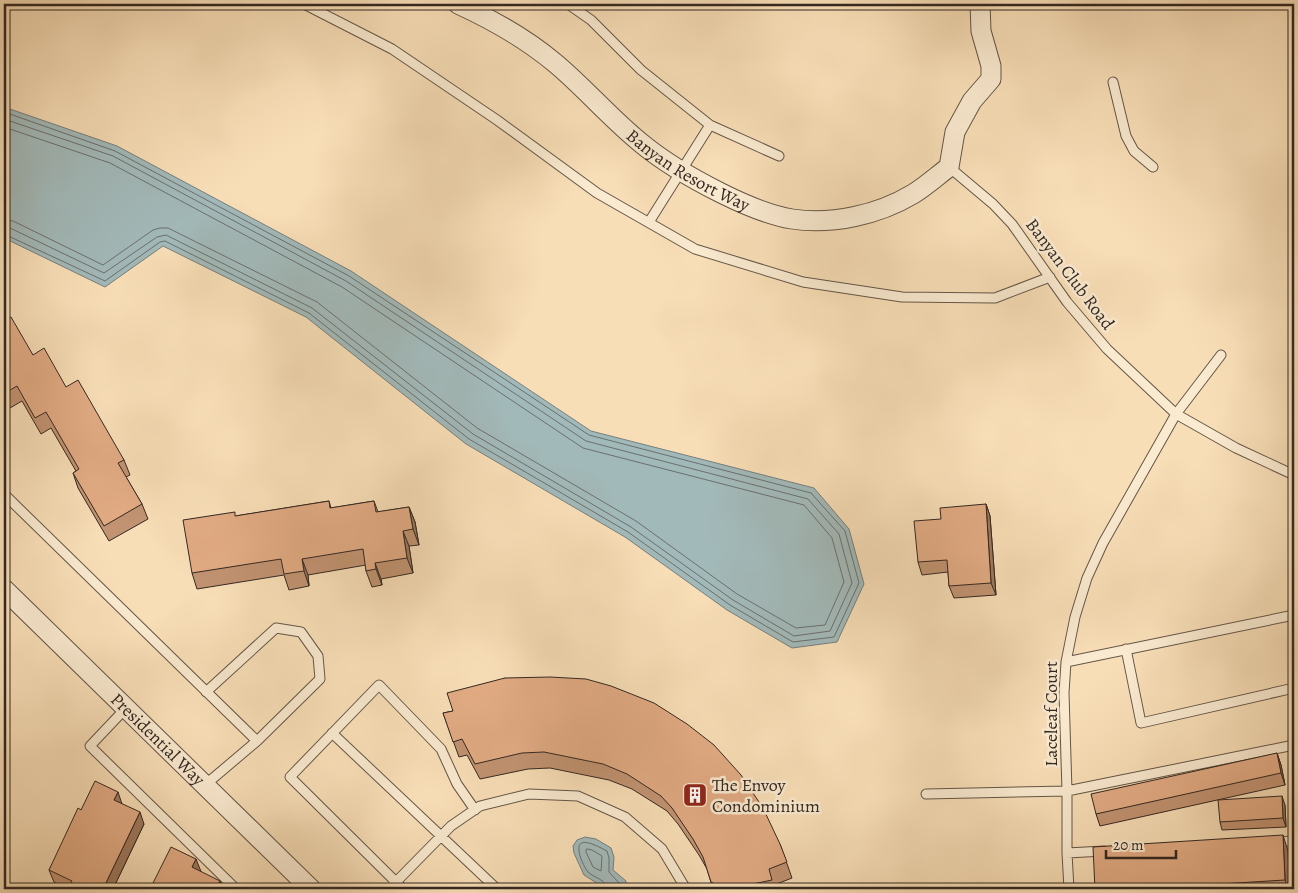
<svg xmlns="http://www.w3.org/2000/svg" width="1298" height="893" font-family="Alegreya,serif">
<rect width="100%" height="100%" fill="#f8deb7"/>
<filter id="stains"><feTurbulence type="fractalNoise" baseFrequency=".004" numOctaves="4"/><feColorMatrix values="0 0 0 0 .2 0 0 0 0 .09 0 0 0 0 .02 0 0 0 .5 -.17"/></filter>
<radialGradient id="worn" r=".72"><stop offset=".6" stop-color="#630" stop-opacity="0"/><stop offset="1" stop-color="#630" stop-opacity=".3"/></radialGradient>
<path fill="#a2b9b9" stroke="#767f7d" d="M4,107L117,146L351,271L591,431L814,488L849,529L864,584L837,642L792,648L727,610L625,537L466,444L306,317L163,246L105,287L4,238Z
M585,837L596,839L611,848L614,857L613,870L626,881V887L624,889H606L584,875L574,853L573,846L577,840Z"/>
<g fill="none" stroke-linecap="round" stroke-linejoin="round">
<path stroke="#6a706e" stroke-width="1" d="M4,112L115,151L349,276L589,435L811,493L845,531L859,583L834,637L793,642L730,605L628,532L469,439L309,313L165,241L160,242L105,281L4,234
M4,119L113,156L346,281L586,441L808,499L839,534L852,583L830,631L794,636L733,600L631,527L473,434L312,308L166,235L157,237L104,273L10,228L4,227
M4,127L110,163L342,287L583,448L804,505L832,538L844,582L825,625L796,628L737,594L636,521L477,428L317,302L168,228H160L153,230L103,265L13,221L4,220
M587,849L592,850L602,856L601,871L593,867L586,852Z
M607,889C606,879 594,878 588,872C584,867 579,856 579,850C577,834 601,848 607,851L609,858V872L620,884L621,889"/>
<defs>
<path id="service" d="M304,4L392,49L497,120L597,193L695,249L803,282L902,297L995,298L1050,277
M568,4L591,20L641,70L710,125L649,222
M1113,82L1126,136L1134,151L1153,167
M710,125L779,156
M949,167L993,204L1012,224L1067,302L1107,349L1176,414L1236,448L1294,475
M4,494L257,741L205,785
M1126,649L1141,723L1294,688
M1066,662L1294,615
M206,692L276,628L301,632L318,656L320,679L257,741
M126,708L90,746L236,889
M332,733L497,889
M926,794L1067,791L1294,745
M1275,842L1294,841
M1067,853L1104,851
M389,889L451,826L480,806L529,794L578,796L625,817L662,849L686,889
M403,889L290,777L379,685L441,749L457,784L475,810
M1069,889L1067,853V791L1064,693L1066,662L1075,617L1087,578L1103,543L1176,414L1221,355"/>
<g id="minor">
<path id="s1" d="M458,4C493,20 525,38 555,63C585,88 610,118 641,143C665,163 693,179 721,193C743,204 767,215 792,219C832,225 878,215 913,194C926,186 937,176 949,167L955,132L972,101L991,79V66L981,31L980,4"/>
<path id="s2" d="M4,589L311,889"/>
</g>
</defs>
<use href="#service" stroke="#645647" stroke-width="11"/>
<use href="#minor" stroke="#645647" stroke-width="21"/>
<use href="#service" stroke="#faead0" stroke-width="9"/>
<use href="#minor" stroke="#faead0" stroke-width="19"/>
</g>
<path fill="#c29372" stroke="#332822" d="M4,321L33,355L66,387L124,460L130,475L126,477L142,504L148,519L109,541L78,488L73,473L76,471L51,428L41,434L22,401L10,408L4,397Z
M329,501L331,508L374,501L378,512L409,507L415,522L419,545L409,546L413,573L381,579L382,585L372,587L366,571V565L308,575L309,586L289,590L284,575L197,589L192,573L236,516Z
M986,504L990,516L996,595L954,598L949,586L948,572L922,575L918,562L941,519Z
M505,678L780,844L792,878L774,885L776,889H713L707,869L699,855L678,824L667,811L632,789L609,780L550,768L528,769L480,779L467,755L459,757L443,713L453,711Z
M1277,753L1281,765L1285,785L1100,826L1096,814Z
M122,804L144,824L113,889H68L54,882L49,870L81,810Z
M1285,805L1286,827L1222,830L1220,822Z
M1288,851L1290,889H1095Z"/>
<path fill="#9e785c" stroke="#332822" d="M986,504L990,516L996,595L991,583Z
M409,507L415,522L419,545L413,529Z
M403,531L409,546L413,573L407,558Z
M302,559L308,575L309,586L304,571Z
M375,563L381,579L382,585L376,569Z
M1277,753L1281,765L1285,785L1281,773Z
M118,792L122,804L118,812L114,800Z
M1282,796L1285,805L1286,827L1283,818Z
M140,812L144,824L113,889H103Z
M1283,835L1288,851L1290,889H1288L1285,880Z
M196,859L202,874L192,867Z
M220,881L223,889H217L216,888Z"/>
<path fill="#e2ab84" stroke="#332822" d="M11,317L33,355L44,348L66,387L78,380L124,460L118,463L142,504L104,526L73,473L79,469L46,412L35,418L17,386L5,393L4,391V321Z
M329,501L330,508L374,501L376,512L409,507L413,529L403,531L407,558L375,563L376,569L366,571L363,549L302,559L304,571L284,574L281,559L192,573L183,520L235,512V516Z
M986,504L991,583L949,586L947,560L918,562L914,521L941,519L940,508Z
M550,677L586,679L611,686L654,703L687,724L714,745L741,775L763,808L780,844L787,862L769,869L772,880L748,885H717L711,882L703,857L693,839L672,808L661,796L627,774L603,764L544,752L522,753L475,764L462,739L453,742L443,713L453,711L447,693L505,678Z
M1277,753L1281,773L1096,814L1091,794Z
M95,781L118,792L114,800L140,812L103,889H68L72,881L49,870L78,808L81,810Z
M1282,796L1283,818L1220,822L1218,800Z
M1283,835L1285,880L1139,889H1095L1093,847Z
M171,847L196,859L192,867L220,881L216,888L218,889H150Z"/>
<defs>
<symbol id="building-square" viewBox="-11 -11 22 22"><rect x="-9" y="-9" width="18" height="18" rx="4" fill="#8f2418" stroke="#faead0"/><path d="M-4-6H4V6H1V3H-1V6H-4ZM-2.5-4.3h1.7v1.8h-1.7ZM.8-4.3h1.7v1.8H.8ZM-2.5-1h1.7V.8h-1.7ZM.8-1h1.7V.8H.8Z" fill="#fff"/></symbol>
</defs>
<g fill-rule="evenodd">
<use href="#building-square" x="681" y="781" width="28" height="28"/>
</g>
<g text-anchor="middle" stroke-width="5" stroke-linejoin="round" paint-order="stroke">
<g font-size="18" fill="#332822" stroke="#faead0">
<text dy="6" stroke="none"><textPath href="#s1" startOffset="286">Banyan Resort Way</textPath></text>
<text transform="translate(1070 274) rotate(53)" y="6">Banyan Club Road</text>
<text transform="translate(1051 714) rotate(-90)" y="6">Laceleaf Court</text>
<text dy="6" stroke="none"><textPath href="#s2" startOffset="215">Presidential Way</textPath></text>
</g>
<g font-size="18" fill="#332822" stroke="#faead0" text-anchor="start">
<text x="712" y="791">The Envoy<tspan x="712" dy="21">Condominium</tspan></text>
</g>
</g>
<rect width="1298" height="893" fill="none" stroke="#f8deb7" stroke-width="20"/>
<rect x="5" y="5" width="1288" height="883" fill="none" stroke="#332822" stroke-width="2.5"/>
<rect x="10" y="10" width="1278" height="873" fill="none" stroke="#332822"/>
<path d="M1106 850v8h70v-8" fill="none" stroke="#332822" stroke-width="2.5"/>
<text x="1113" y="850" font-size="15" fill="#332822" stroke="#faead0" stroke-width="4" paint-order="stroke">20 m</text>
<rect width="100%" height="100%" filter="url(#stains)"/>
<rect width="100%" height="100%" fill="url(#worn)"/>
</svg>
